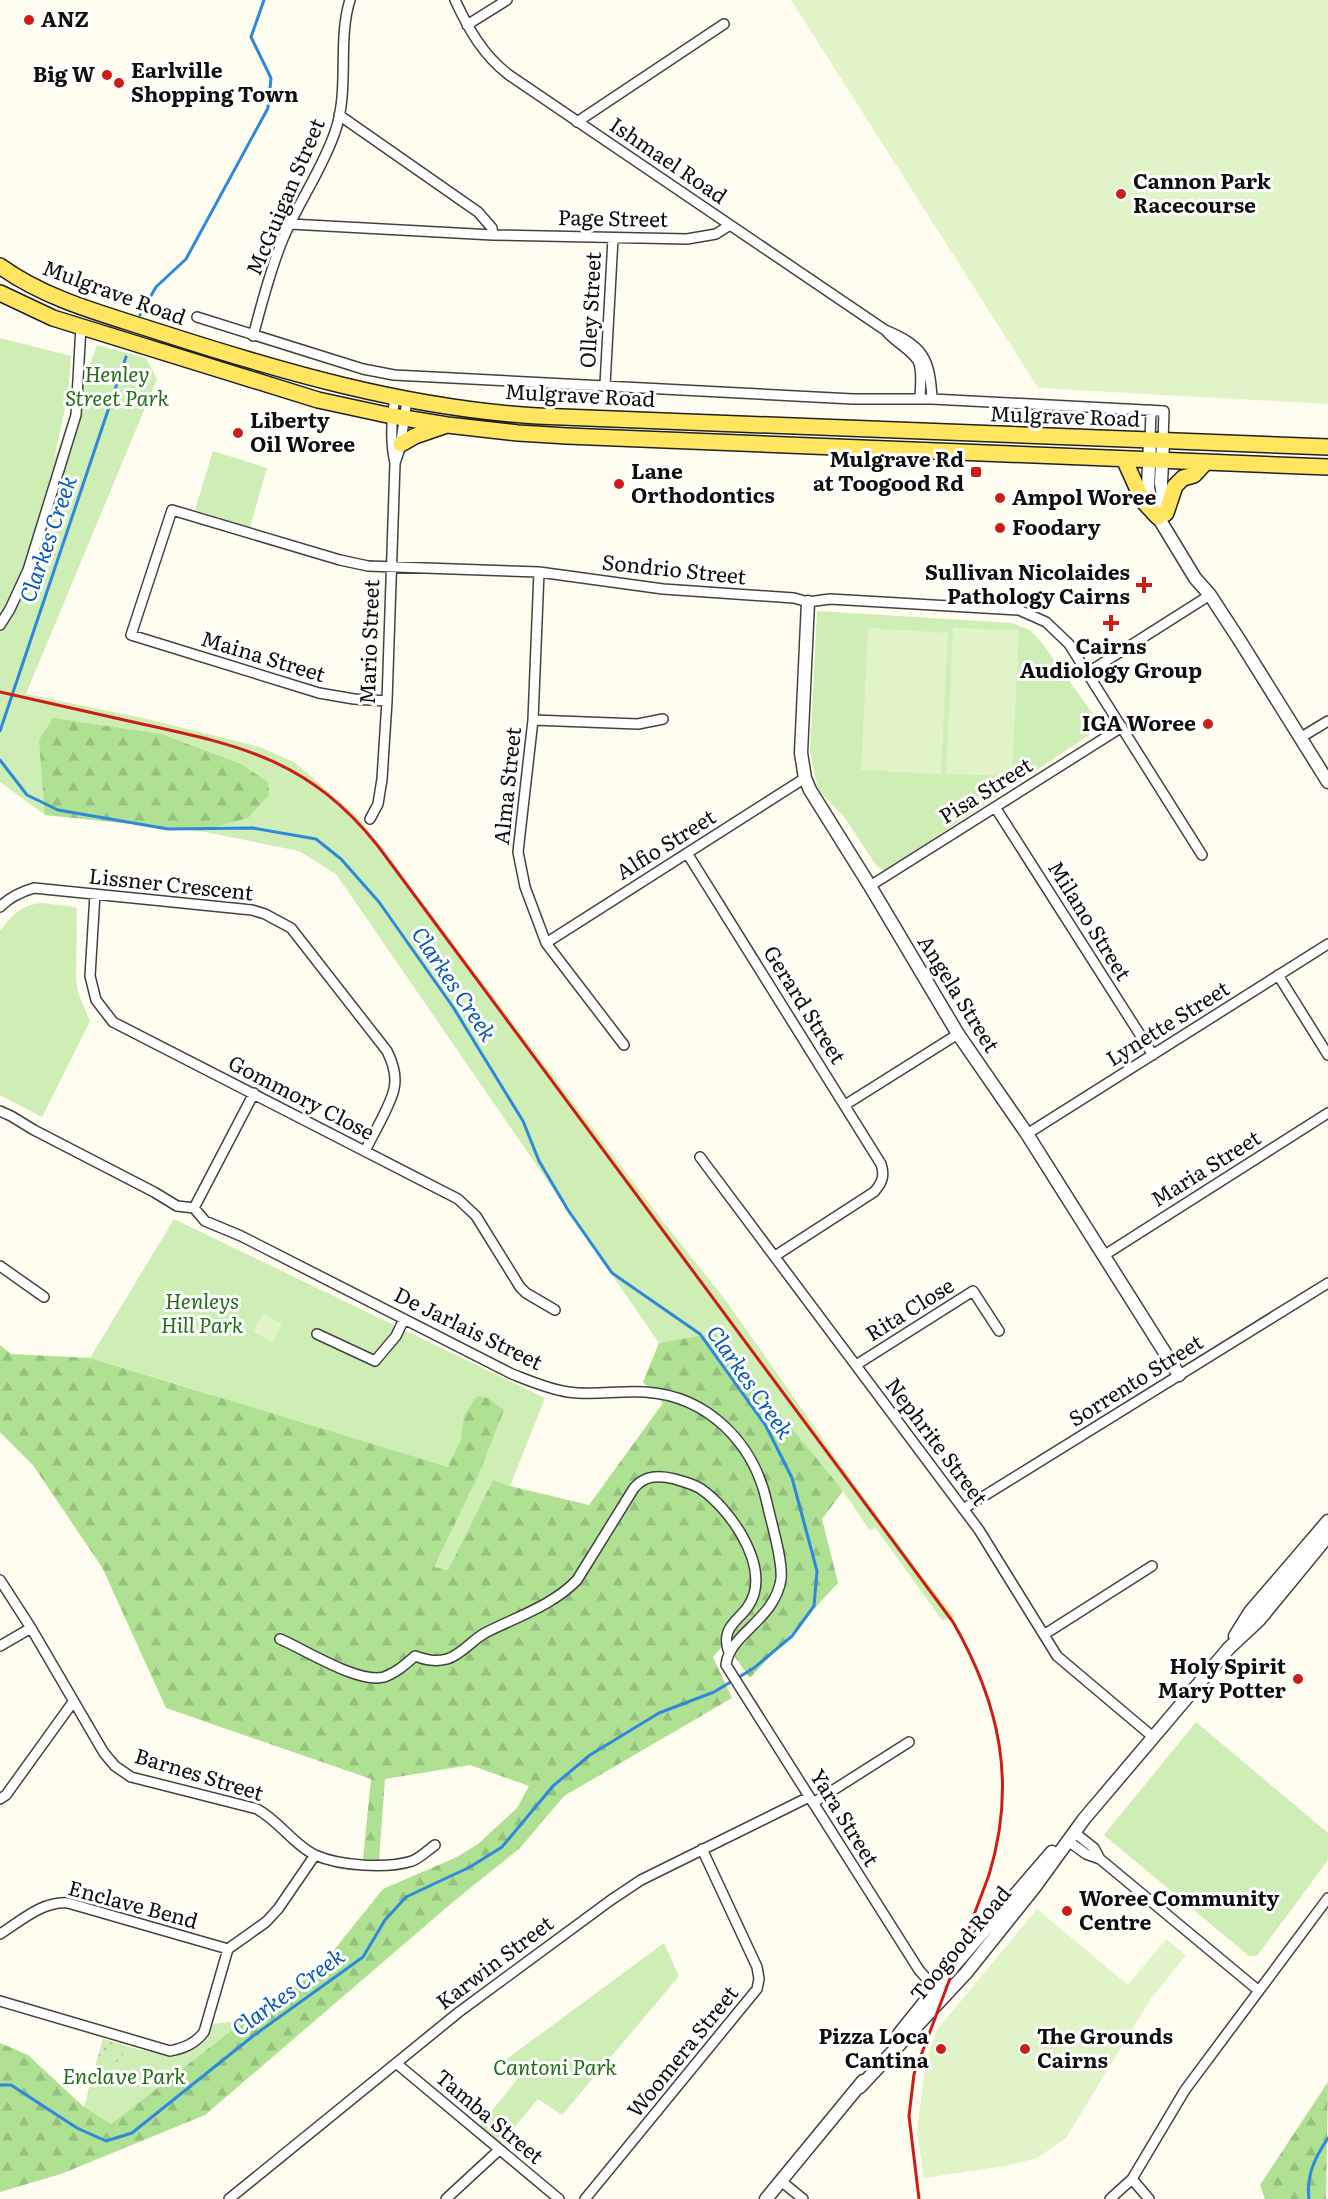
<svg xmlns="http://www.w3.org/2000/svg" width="1328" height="2199" font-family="Literata,serif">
<defs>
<pattern id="forest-firs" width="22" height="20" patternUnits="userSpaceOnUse" patternTransform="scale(1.5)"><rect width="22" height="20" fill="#afe192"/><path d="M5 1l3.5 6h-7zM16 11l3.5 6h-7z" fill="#95c07d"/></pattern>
<pattern id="garden-dots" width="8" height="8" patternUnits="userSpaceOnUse" patternTransform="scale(1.5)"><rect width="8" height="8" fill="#ceeeb5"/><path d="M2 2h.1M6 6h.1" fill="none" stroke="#b0cb9a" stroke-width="1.8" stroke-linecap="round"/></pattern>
</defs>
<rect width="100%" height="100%" fill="#fffdf0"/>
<path fill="#ceeeb5" d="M0,338L71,356L68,394L54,460L97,345L146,358L157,379L26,694L147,719L260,747L294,762L357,816L661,1219L727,1302L852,1481L919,1572L955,1617L942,1620L875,1527L870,1531L843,1491L715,1333L659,1343L336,874L299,851L200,831L45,815L0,782Z
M213,451L267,468L250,527L195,510Z
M817,611L1012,623L1030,630L1042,643L1098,721V729L885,871L876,865L845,818L818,790L810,750Z
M42,903L75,907L77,909L76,979L78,993L90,1021L42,1117L0,1095V931C12,915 21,905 42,903Z
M174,1219L545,1398L510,1486L493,1480L448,1570L433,1568L478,1476L428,1461L425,1462L312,1426L102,1567L33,1465L0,1432L213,1395L90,1358Z
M1196,1722L1328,1833V1860L1257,1956H1249L1104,1835Z
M664,1943L679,1976L562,2115L538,2099L501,2143L479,2126L517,2080L504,2061Z
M245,2020L111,2124L84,2108L103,2039C141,2049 191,2073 213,2024Z"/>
<path fill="url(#forest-firs)" d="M53,718L161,734L241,764L268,782L269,795L248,818L200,831L45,815L39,740Z
M715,1333L843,1491L822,1519L838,1583L750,1678L725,1643L713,1657L732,1698L564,1796L520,1848L453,1902L205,2115L61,2174L0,2192V2043L28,2055L84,2107L111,2124L245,2020L317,1971L383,1889L457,1857L478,1844L517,1808L529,1786L470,1765L385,1779L379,1860L363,1859L371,1779L166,1708L102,1567L33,1465L0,1432V1345L11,1354L90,1358L448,1467L461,1440L464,1416L477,1396L488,1398L504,1410L478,1476L434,1567L448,1570L493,1480L510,1486L589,1505L663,1403L643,1382L659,1343Z
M1328,2082L1326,2199H1265L1260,2185Z"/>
<path fill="url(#garden-dots)" d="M103,2039L112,2042L116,2049C104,2056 95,2065 101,2079L87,2095Z
M122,2049L123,2056C113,2068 107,2061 109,2080L102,2076C100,2062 111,2055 122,2049Z"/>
<path fill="#e1f4c8" d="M791,0H1328V404L1038,388Z
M868,628L948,633L941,774L861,770Z
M953,628L1019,630L1012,776L946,774Z
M263,1313L282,1324L273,1342L253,1332Z
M1037,1909L1128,1985L1166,1939L1186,1955L1150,2000L1066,2138L1037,2158L1005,2166L924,2178L917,2133L925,2066L936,2031Z"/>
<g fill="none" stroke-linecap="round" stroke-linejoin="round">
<path stroke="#2e88db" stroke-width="3" d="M140,315L156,287L186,259L268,108L271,78L251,37L264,0
M0,731L126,357
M0,760L27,795L58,810L168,829L253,828L316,839L341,859L379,902L453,1007L523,1121L539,1161L568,1210L612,1273L700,1334L766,1426L792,1478L817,1571L814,1606L792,1636L754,1668L714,1692L659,1713L590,1755L553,1786L502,1847L470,1867L406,1897L385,1920L363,1957L253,2036L132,2133L106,2141L77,2128L11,2085H0
M1309,2199C1306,2176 1315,2157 1328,2138"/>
<defs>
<path id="minor" d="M455,0C469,30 483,55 509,75L885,330C923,346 930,358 932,399
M467,25L507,0
M339,115L478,212L492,228L493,235
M577,122L724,24
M290,224L493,235L687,239L716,234L730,225
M197,317L363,369L394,375L853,399H932L1164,411L1163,442
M887,332C895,342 912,350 918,361C923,371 920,388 920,399
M253,336C262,303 270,270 283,239C298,203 322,170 335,132C350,89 337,41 350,0
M605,385L613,238
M1150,441L1151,410
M395,463L400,448L407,400
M539,572L533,720L518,852L525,887L546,943L624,1045
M0,625L10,609L28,570L76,415L81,326
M1087,673L1210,595
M387,701L354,699L319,693L131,635L172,510L340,560L368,566L539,572L663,589L794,598L808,602L830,599L1019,610L1046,622L1069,644L1202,855
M533,720L638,724L663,719
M1300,738L1328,721
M995,807L1153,1055
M370,819L378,804L382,779L387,701L395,463C390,441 391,421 395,398
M687,853L881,1164C885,1176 882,1183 874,1192L775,1256
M870,886L1122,727
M95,894L90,976L96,1000L113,1022L458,1199L476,1216L520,1287L526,1293L555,1310
M0,907C10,897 20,892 34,888L252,910L265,914L291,928L387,1051C393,1063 397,1076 394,1089C390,1107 373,1134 365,1151
M546,943L805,778
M1278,975L1328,1055
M845,1105L958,1034
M0,1111L11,1116L34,1130L154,1192L177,1206L194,1208L205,1221L241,1236L512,1374C530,1381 548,1389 568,1392C594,1396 619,1390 645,1392C708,1396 754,1443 767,1503C771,1522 783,1560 781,1579C775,1620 729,1634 726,1665L919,1970L935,1988
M1027,1134L1328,944
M700,1157L979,1530L1057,1656L1153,1737
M194,1208L254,1093
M1103,1256L1328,1113
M0,1266L44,1297
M317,1334L375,1361L396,1336L404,1319
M856,1365L973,1291L999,1331
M963,1509L1328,1283
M0,1580L31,1628L104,1753L115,1766L131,1777L257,1809C279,1821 294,1845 315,1855C340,1866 387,1869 412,1861C420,1858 428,1850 435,1845
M1045,1634L1152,1566
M280,1639C304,1649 358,1684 384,1677C396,1673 406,1664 415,1656C426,1660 435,1662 447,1659C461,1655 472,1640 485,1633C516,1617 552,1606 577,1580L634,1488C645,1475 659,1475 675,1479C684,1482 694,1484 701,1489C730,1509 764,1559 754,1594C746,1621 718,1622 729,1653
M0,1646L31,1628
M0,1799L6,1795L73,1702
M813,1803L909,1742
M1075,1833L1094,1848L1100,1859
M1068,1841L1086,1854L1100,1859L1259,1991
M0,1934C21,1921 42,1901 68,1903L228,1949
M0,2001L170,2051C184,2048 195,2044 204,2032L228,1949L266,1922L278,1909L315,1855
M396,2063L559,2199
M1132,2179L1149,2199
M781,2181L803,2199
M229,2199L459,2012L611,1900L641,1880L809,1797
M446,2199L499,2150
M585,2199L757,1989L759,1979L757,1967L702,1849
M1110,2199L1132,2179L1185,2090L1328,1898"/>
<path id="tertiary" d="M1150,441L1148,488L1151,501L1158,517L1195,578L1210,595L1240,641L1328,782
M1163,442L1161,483L1166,515
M808,602L801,753L805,778L810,790L870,886L958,1034L1027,1134L1179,1375
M1235,1636L1250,1612L1328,1521
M899,2034L952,1968L1052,1852
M860,2087L966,1973L1034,1888L1084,1819L1229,1648L1259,1620L1328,1536
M766,2199L863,2081"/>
<path id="primary" d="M0,266C47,300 104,314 159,332C283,372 406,408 537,416L1328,447
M0,293L53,318L318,400L392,416L447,425L518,433L567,436L1328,467
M401,444L415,436L447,425
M1124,459L1143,501L1158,517
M1166,513L1175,486L1183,478L1194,475L1206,462"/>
</defs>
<use href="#minor" stroke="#424242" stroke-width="12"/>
<use href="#tertiary" stroke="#424242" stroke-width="15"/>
<use href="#primary" stroke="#202020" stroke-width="18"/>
<use href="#minor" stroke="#fff" stroke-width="9"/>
<use href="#tertiary" stroke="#fff" stroke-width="12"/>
<use href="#primary" stroke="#ffe560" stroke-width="15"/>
<path stroke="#ce1d17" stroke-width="3" d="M0,692C47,703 95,713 142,724C244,746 310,761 378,846L953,1622C1000,1704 1017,1783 989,1875L914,2074L909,2116L919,2199"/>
</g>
<g fill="#ce1d17" stroke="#fff" stroke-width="2">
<circle cx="29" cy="20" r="6"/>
<circle cx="107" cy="75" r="6"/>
<circle cx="119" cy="83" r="6"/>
<circle cx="1121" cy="194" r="6"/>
<circle cx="238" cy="433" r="6"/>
<rect x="970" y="466" width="12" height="12" rx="3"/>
<circle cx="619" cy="484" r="6"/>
<circle cx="1000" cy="498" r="6"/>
<circle cx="1000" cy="528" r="6"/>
<path d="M1141 576h6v6h6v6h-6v6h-6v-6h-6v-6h6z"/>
<path d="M1108 614h6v6h6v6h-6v6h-6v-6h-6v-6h6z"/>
<circle cx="1208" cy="724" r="6"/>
<circle cx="1298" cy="1679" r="6"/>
<circle cx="1067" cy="1911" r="6"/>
<circle cx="941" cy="2049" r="6"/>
<circle cx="1025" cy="2049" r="6"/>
</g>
<g text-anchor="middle" stroke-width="6" stroke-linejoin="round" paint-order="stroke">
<g font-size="21" font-weight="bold" fill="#0f0f0f" stroke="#fff" text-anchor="start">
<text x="41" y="27">ANZ</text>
<text x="131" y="78">Earlville<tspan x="131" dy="24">Shopping Town</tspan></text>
<text x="95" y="82" text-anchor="end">Big W</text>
<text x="1133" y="189">Cannon Park<tspan x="1133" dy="24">Racecourse</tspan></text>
<text x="250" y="428">Liberty<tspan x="250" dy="24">Oil Woree</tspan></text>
<text x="964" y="467" text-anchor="end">Mulgrave Rd<tspan x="964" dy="24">at Toogood Rd</tspan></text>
<text x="631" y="479">Lane<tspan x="631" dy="24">Orthodontics</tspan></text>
<text x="1012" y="505">Ampol Woree</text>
<text x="1012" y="535">Foodary</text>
<text x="1130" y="580" text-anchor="end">Sullivan Nicolaides<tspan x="1130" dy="24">Pathology Cairns</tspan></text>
<text x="1111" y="654" text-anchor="middle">Cairns<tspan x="1111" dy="24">Audiology Group</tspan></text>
<text x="1196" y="731" text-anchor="end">IGA Woree</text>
<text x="1286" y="1674" text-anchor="end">Holy Spirit<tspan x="1286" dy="24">Mary Potter</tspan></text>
<text x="1079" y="1906">Woree Community<tspan x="1079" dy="24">Centre</tspan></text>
<text x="929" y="2044" text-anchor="end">Pizza Loca<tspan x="929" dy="24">Cantina</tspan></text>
<text x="1037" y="2044">The Grounds<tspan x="1037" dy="24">Cairns</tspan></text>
</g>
<g font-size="21" fill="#0f0f0f" stroke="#fff">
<text transform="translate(668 161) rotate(34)" y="7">Ishmael Road</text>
<text transform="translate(286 197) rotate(-67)" y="7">McGuigan Street</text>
<text transform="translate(613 219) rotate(1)" y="7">Page Street</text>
<text transform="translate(114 293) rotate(20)" y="7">Mulgrave Road</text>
<text transform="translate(591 310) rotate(-87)" y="7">Olley Street</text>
<text transform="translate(580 396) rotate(3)" y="7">Mulgrave Road</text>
<text transform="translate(1065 417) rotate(2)" y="7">Mulgrave Road</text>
<text transform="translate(674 570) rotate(6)" y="7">Sondrio Street</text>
<text transform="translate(370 642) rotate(-88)" y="7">Mario Street</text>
<text transform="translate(263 657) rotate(17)" y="7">Maina Street</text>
<text transform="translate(508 786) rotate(-84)" y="7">Alma Street</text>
<text transform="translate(986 791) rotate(-32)" y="7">Pisa Street</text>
<text transform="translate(666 845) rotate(-32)" y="7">Alfio Street</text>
<text transform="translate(171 885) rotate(6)" y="7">Lissner Crescent</text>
<text transform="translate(1089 921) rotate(58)" y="7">Milano Street</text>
<text transform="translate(958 994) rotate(58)" y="7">Angela Street</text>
<text transform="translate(804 1005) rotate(58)" y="7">Gerard Street</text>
<text transform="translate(1168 1024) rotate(-32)" y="7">Lynette Street</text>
<text transform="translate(301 1098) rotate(27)" y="7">Gommory Close</text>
<text transform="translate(1206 1169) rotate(-32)" y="7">Maria Street</text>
<text transform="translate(910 1310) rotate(-32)" y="7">Rita Close</text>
<text transform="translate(468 1329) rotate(26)" y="7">De Jarlais Street</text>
<text transform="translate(1136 1381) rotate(-32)" y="7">Sorrento Street</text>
<text transform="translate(936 1442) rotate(53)" y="7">Nephrite Street</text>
<text transform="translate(199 1775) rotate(17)" y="7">Barnes Street</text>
<text transform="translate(844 1818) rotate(58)" y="7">Yara Street</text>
<text transform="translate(133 1905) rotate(15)" y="7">Enclave Bend</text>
<text transform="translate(961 1944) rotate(-50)" y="7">Toogood Road</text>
<text transform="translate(495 1963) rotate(-37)" y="7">Karwin Street</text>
<text transform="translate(683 2052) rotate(-51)" y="7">Woomera Street</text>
<text transform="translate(489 2117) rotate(40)" y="7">Tamba Street</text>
</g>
<g font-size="21" font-style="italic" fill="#236e17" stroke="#fff">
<text x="117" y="382">Henley<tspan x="117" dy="24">Street Park</tspan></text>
<text x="202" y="1309">Henleys<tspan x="202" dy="24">Hill Park</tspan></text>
<text x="555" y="2075">Cantoni Park</text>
<text x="124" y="2084">Enclave Park</text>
</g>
<g font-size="22" font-style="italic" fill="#0a5aae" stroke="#fff">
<text transform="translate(48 539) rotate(-71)" y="8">Clarkes Creek</text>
<text transform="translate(454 984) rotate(56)" y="8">Clarkes Creek</text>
<text transform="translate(750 1382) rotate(55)" y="8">Clarkes Creek</text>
<text transform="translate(288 1992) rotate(-36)" y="8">Clarkes Creek</text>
</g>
</g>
</svg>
